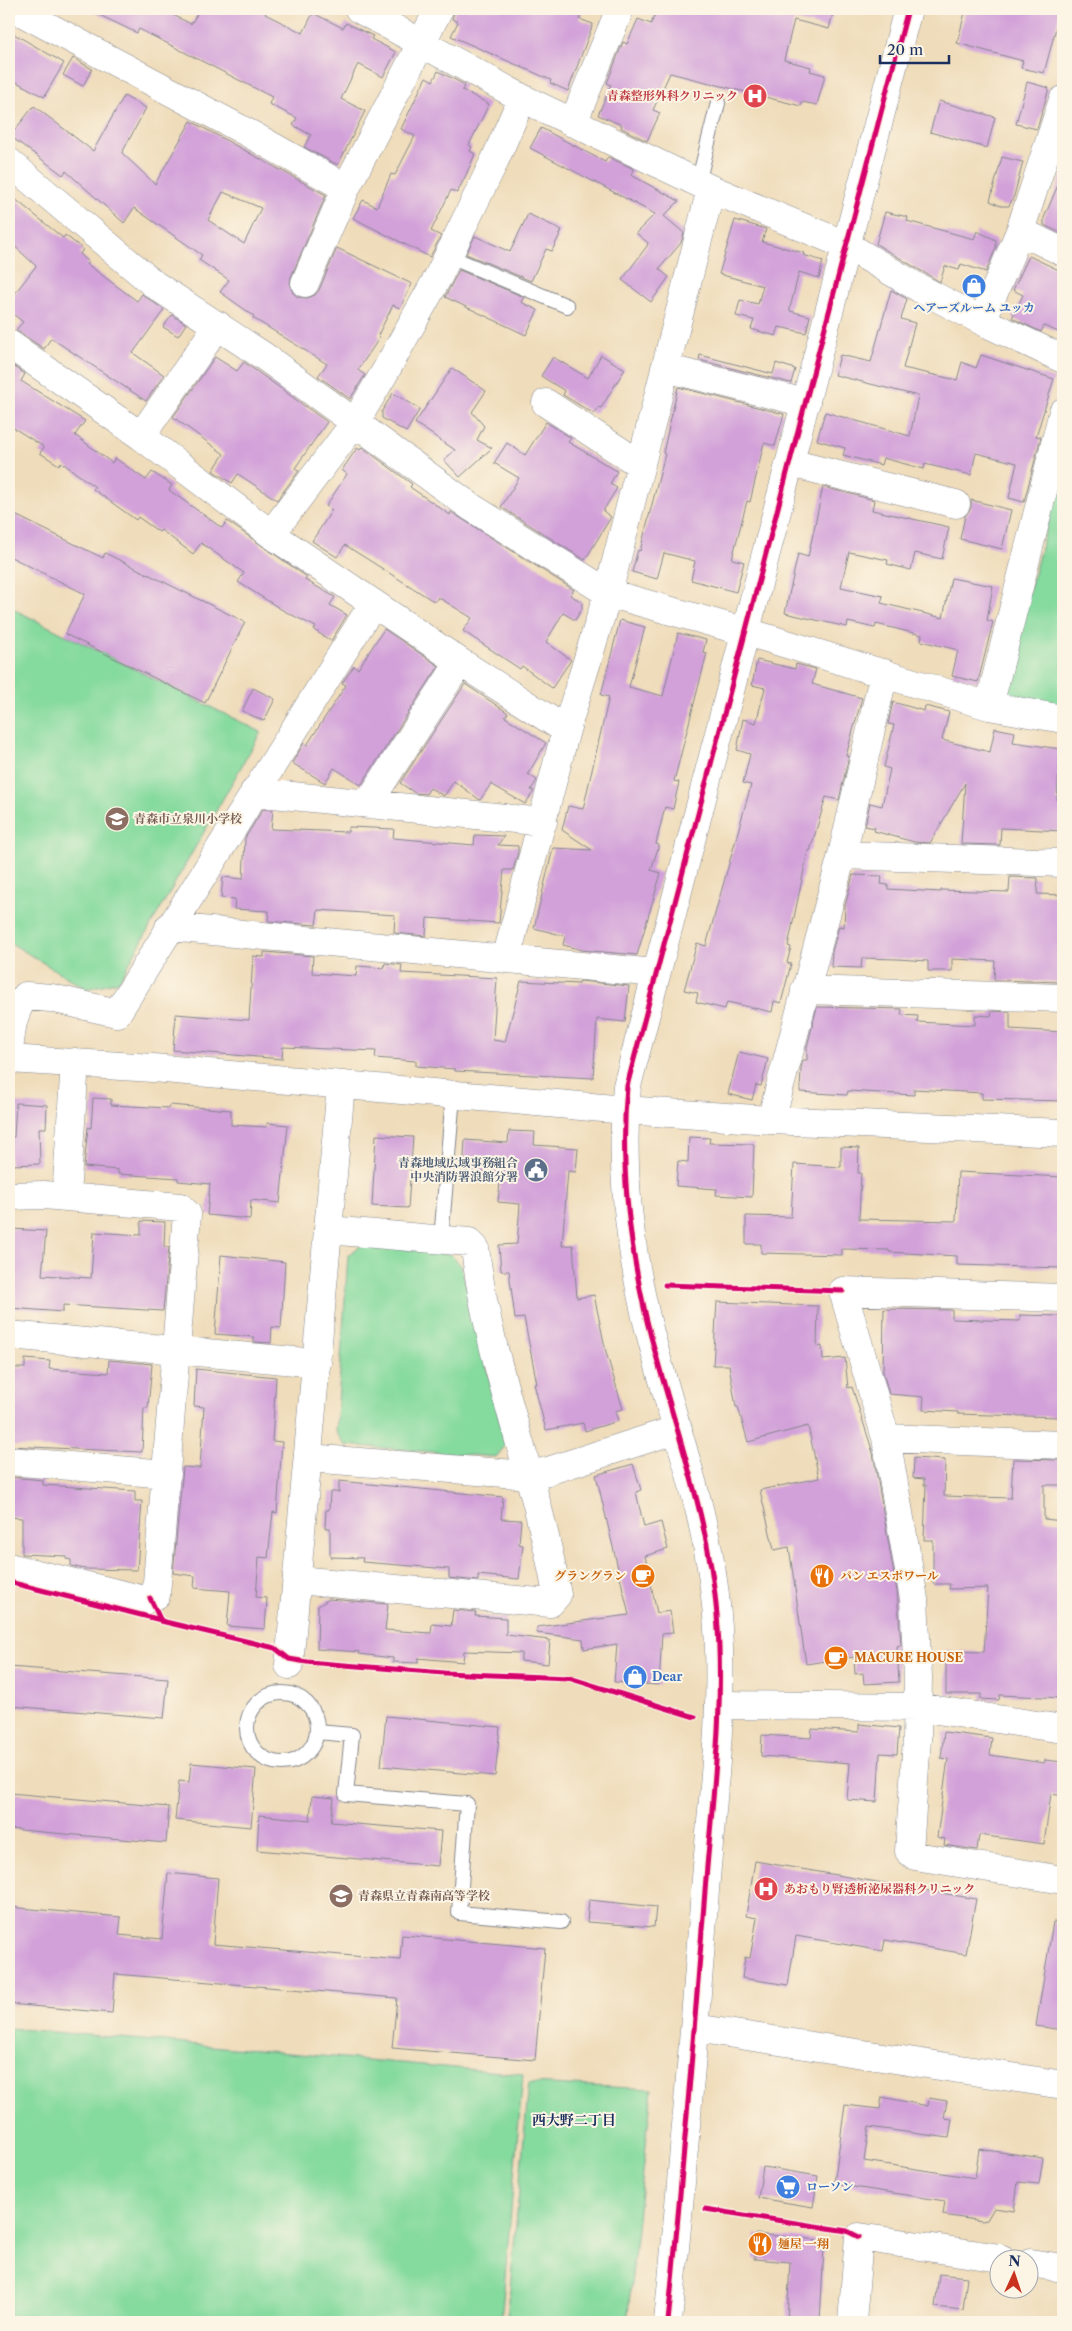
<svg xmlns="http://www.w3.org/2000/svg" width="1072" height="2331" font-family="'Libre Caslon Text','Noto Serif JP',serif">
<rect width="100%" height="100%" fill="#fcf5e5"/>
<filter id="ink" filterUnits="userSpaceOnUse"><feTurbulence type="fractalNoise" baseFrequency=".02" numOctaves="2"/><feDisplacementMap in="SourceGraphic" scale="10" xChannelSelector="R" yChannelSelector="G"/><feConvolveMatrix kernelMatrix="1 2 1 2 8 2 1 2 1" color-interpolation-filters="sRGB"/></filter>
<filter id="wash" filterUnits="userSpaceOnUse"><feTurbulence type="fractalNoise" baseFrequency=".0096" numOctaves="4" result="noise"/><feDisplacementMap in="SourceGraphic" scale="20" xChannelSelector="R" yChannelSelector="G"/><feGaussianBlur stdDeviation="1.12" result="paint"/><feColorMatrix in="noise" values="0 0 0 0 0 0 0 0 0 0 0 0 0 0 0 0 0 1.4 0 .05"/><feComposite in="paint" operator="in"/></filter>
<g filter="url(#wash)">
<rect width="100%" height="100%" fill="#efdcba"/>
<path fill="#85da9e" stroke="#50847e" d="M1063,466V706L1009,698L1004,685Z
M9,607L261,732L119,981L86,989L9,942Z
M363,1244L450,1254L461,1265L506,1445L496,1457L345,1445L336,1432L348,1255Z
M9,2028L523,2074L501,2322H452L423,2319L443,2322H9V2243L13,2214L9,2187Z
M529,2083L652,2089L627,2322H507Z"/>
<g id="blocks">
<path fill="#d2a1d9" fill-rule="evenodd" d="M87,9H161L191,24L200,9H268L265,14L303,33L313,13L343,28L346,23L373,36L371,39L396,52L383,77L358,64L341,99L365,111L338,165L304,147L311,135L293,125L297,118L269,104L272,97L139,29L137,33Z
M455,9H584L579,19L593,24L568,91L550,83L551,80L451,36L458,22L452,19Z
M657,9H834L829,29L794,20L784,60L811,67L810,71L825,75L817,105L802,102L801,106L670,73L653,110L660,113L647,141L621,128L622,125L598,115L611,85L607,83L623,42L627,44L638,19L651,24Z
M966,9H1061L1044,73L1021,68L1023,61L957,43Z
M9,31L64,63L44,97L9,78Z
M73,58L92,69L83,86L63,75Z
M438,71L465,85L462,90L489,104L469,145L472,147L470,151L475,154L466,175L457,193L451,190L431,231L441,236L430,257L353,218L363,200L377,207L391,174L395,175L415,136L401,129L426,77L433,81Z
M1027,82L1049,88L1037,129L1016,124Z
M124,96L146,108L122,153L155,184L191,121L326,195L291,277L290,285L293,293L298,297L307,298L315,295L319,290L337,248L412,284L400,308L393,305L378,335L380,337L358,370L365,375L350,399L318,376L327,364L253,318L254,316L220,292L229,280L199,260L202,255L134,208L124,223L66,171L63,175L10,136L34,106L93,151ZM223,192L261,208L244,244L208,220Z
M939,101L995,117L987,148L930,132Z
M541,128L605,162L608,157L634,169L631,175L679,201L664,216L684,233L681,243L659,269L669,277L651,302L622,280L647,246L648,243L636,233L655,214L530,148Z
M1002,157L1023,162L1014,196L1009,206H1001L990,201Z
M1063,173V234L1044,225V218Z
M9,194L63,238L65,235L83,249L80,254L89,262L87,264L137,301L142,294L164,310L133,353L164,375L146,401L51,338L44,349L16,330L23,322L9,311V301L36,266L9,241Z
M885,212L908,217L907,221L974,239L977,231L996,240V247L986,272L961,264L959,270L945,266L940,282L876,244Z
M528,214L562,230L552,251L546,249L531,281L466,254L475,236L510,252Z
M735,220L766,229L762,242L804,253L803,255L823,261L819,278L799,272L790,308V311L810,316L806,333L779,327L776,336L751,329L754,320L736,316L740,300L758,304L763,286L719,274Z
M1029,256L1063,272V334L1044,326L1041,332L1012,318L1023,295L1013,290Z
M459,270L524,297L521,302L538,310L526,335L445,297Z
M891,290L907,299L901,319L915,323L903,368L957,380L962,362L976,368L981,355L1054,379L1036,436L1041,437L1024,502L1009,498L1017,463L976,453L971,475L925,464L924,469L883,458L881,465L843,455L845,448L817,440L825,412L910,436L918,396L835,375L840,355L871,362Z
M172,315L186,324L178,336L163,327Z
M601,355L625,369L601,408L599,407L594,414L563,395L565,391L541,376L553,357L588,378Z
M700,355L773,374L776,363L795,369L791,383L699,360Z
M215,357L237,371L244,362L327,422L295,468L299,471L277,500L238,474L232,483L213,471L224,454L173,417Z
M9,363L25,374L21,381L85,421L75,435L112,463L115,458L146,480L152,472L172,485L169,490L222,528L227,521L307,577L305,580L335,597L330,605L347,615L331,641L314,630L316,627L284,611L238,582L244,573L201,543L193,554L161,530L159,532L138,517L136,520L93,489L95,487L61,462L59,465L40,453L44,447L9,425Z
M452,368L486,391L472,412L484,426L477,440L492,448L460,477L444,460L455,450L415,423Z
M678,387L784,414L775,446L764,443L750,502L747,501L732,559L744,562L736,592L691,580L695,561L664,553L657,579L632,572L638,550L640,551L665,454L663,453Z
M393,393L420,409L406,432L382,418V411Z
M546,422L571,438L568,442L617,471L610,484L617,488L603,511L611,517L585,560L501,507L519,478L494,463L507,443L525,455Z
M362,447L412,484L410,487L450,515L451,512L574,590L570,595L582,602V609L575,620L563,613L546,642L571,660L552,688L522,666L520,669L463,631L472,618L438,597L435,602L345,545L337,557L312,541L332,510L326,506L347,474L342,470L357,448L360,450Z
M823,487L874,500L872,510L949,527L942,559L915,553L911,570L887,564L888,560L849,552L841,587L883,596L881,603L943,618L951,578L993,586L987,620L993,622L978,682L952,676L958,650L921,641L922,635L876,624L875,628L848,622L847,627L785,613L798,554L808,557Z
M971,500L1011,510L1002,549L960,539L965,516L971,508Z
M9,512L103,558L105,553L245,622L205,703L65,634L85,594L9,556Z
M620,620L645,627L629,687L663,696L678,633L706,640L703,652L707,653L674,781L679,782L673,809L665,807L656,844L659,845L651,870L661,873L637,955L582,950L563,945L565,936L534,928L553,848L592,850L562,830L568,806L583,809L609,697L601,695Z
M384,629L439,666L361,785L334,768L325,783L292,763L304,743L307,745L346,685L342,683L354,666L358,669Z
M757,660L795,669L796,664L816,669L812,684L862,698L846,756H849L839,800L826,797L810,851H808L788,946L791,947L787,963L791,964L781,1003L774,1001L772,1012L727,1002L725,1009L696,1002L698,993L684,990L697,943L706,946L751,785L743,783L750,754L737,750L743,719L756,723L765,688L752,685Z
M465,684L508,713L505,717L546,743L528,774L537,780L531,790L534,791L525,804L491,784L480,800L454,781L444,796L430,788L426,794L415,793L400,783Z
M253,688L275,699L264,721L242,711Z
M893,702L924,711L925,706L949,712L942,740L990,752L995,728L1015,732L1013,742L1060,749L1057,801H1063V831L1001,828L1000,845L961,844L965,783L930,843L914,842L874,831L875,828L865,826L870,803L882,806L890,769L884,767L894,725L888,724Z
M263,809L273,810L271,829L348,832L349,827L394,829L393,838L474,845L475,835L504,836L498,845L518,846V852L513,870H504L499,923L427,918L426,936L394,933L395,915L318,910L316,925L268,921L269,911L234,909L235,899L221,898L223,877L243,879L245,838Z
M853,875L882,876L881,884L888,885V889L941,892V890L1009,892L1010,877L1038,878L1037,894L1063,895V982L994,980L995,961L952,959V971H928V961L897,959L862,958L861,968L831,967L832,952L839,926L844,927L845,906Z
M264,952L313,956L312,973L356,976L357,966L384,968L385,963L402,965L401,973L497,978L493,1040L505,1042L521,981L579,984L580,981L629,986L625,1022L597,1019L593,1078L455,1071V1069L416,1066V1061L375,1058L376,1051L283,1047L282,1059L173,1050L176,1014L249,1020L253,956L264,957Z
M817,1007L902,1009L901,1015L918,1016L917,1022L975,1025V1015L991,1016L992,1011L1010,1012V1029L1063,1032V1101L982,1099V1093L914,1089V1095L848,1091L847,1095L800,1092L801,1068L803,1060H807V1047Z
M739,1052L768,1059L761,1086L756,1085L752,1100L728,1094Z
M93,1098L111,1099V1105L169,1108V1105L231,1110V1125L267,1127V1123L288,1125L280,1203L251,1200L250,1219L207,1215L210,1184L178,1181V1178L118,1174V1170L84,1167L88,1127L91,1128Z
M16,1103L47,1105L46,1128H39L40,1164L10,1165L9,1137H14Z
M509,1131L535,1132L534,1145L578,1148L576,1172L568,1171L562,1246L573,1245L577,1298L594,1295L606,1352L623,1409L615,1411L618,1421L585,1431L583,1423L546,1430L534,1384H537L524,1318L515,1319L509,1271H501L499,1245L517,1244L520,1204L498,1202L501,1173L463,1171L465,1140L508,1143Z
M376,1135L413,1137L408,1208L372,1206Z
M689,1137L710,1138L709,1143L754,1144L752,1197L716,1195L717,1189L676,1186L678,1161L688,1162Z
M841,1147L859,1148L858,1173H861L859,1219L956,1221L958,1172L1063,1177V1268L957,1265V1256L889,1252V1250L842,1249V1255L761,1253V1244H746V1216L791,1217L794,1164L841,1167Z
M141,1221L165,1222L164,1247H169L163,1311L63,1305V1312L9,1308L11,1229L46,1231L42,1275L91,1278L94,1232L141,1235Z
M221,1255L285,1262L281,1328L272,1327L271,1343L254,1342V1337L215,1334Z
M717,1302L818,1306L817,1347L822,1346L823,1360L845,1358L848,1388L852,1387L873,1453L897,1592L901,1645L897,1646L899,1682L864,1684L863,1673L855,1674L854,1657L806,1664L789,1547L774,1550L760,1490L819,1478L808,1426L748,1442L738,1407H736L729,1365H713Z
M884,1309L952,1310V1319L1020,1321V1315L1063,1316V1393H1060L1059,1417L958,1414V1412L923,1410L924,1397L889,1394L883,1372Z
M25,1359L50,1361L49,1369L108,1373L109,1360L152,1364L148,1408H144L142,1452L9,1446V1368H25Z
M196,1369L276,1377L272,1441L282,1442L277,1513L273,1512L268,1558L259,1557L256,1597L267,1598L265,1629L227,1626L230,1591L194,1588L195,1576L173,1573L183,1467L200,1468L204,1407L194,1406Z
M914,1458L945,1460L944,1496L1011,1498L1013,1459L1063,1460V1485H1044V1519L1063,1521V1698L1000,1695L999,1700L981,1699V1694H946V1651L984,1652L988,1588L949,1589L950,1584H933V1540H924L926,1485H924V1479L913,1478Z
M633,1464L641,1490L636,1492L644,1527L661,1522L668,1549L645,1556L657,1613L670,1611L673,1633L662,1634L659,1685L614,1682L617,1644L584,1649L583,1639L537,1633V1627L629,1615L596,1475Z
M9,1477L43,1480V1485L135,1491V1501H142L137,1570L85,1569L71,1566V1560L66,1559V1556L22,1554V1518L9,1517Z
M339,1481L503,1497L501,1519L521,1520L519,1544L523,1545L519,1579L478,1575V1581L449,1578V1569L362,1562L363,1558L330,1557V1528H325L326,1510H329L330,1492H339Z
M329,1599L388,1604L385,1630L431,1633L432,1624L451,1626L453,1610L476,1612L475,1616L506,1618V1635L550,1640L548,1664L521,1661V1653L464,1651L463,1662L418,1658V1663L393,1662V1658L359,1654L360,1652L317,1649L318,1606Z
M9,1667L168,1679L164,1718L9,1706Z
M386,1716L500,1727L495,1776L381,1766Z
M859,1724L899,1728L897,1754L880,1753L877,1802L847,1800L850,1763L761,1756L762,1735L811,1738L812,1729L859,1732Z
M944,1732L992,1738L990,1755L1044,1763L1045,1760L1063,1762V1796L1051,1794L1044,1844L979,1835L977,1850L944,1845L945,1839L937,1837L948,1759L941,1758Z
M191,1763L256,1769L251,1827L175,1820L179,1781L189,1782Z
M9,1793L169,1807L166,1843L9,1829Z
M312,1796L334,1798L331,1822L441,1831L438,1866L257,1850L259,1815L310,1820Z
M755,1861L976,1899L966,1954L885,1940L883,1951L796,1936L788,1985L742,1978L745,1957L750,1958L757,1918L746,1916Z
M168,1873L218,1878L213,1944L400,1960L402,1935L545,1948L535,2060L392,2048L397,1998L115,1974L112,2013L9,2004V1907L121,1917L119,1935L162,1939Z
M589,1900L656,1907L654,1927L587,1922Z
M1053,1922L1063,1923V2030L1036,2026Z
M882,2097L928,2106L929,2098L947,2101L944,2118L952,2119L949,2138L869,2127L864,2161L975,2178L979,2149L1043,2158L1039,2184L1018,2182L1014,2211L994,2208L987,2220L982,2221L943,2215L945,2201L834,2184L845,2105L880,2109Z
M763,2167L818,2176L813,2207L758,2198Z
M756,2234L819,2240V2246L824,2247L820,2322H787L790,2262L754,2259Z
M939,2274L967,2277L963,2310L935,2307Z"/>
</g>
</g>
<g filter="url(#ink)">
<use href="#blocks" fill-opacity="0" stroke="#85868c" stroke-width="1"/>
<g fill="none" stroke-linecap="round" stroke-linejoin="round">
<defs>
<path id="service" d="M698,183L718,103
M448,256L567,306
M441,1240L453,1095
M247 1728a35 35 0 1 1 70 0a35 35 0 1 1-70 0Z
M317,1732L352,1735L346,1794L467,1804L459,1913L561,1922"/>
<path id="minor" d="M23,9L21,12L250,134L346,188L439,9
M359,9L522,98L711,189L848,246L919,288L982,321L1063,359
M573,123L620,9
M9,162L155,285L265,357L471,507L608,593L767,638L989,706L1063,719
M1020,231L1063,252
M305,283L346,188
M982,321L1020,231L1063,100
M9,344L141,436L271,534L460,662L566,730
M665,368L806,403
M546,403L641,465
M141,436L218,325
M790,463L956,504
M271,534L354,424L385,372L438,277L494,162L522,98
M989,706L1063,412
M254,792L543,822
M367,805L460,662
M842,855L1063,863
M169,927L656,973
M506,959L566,730L608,593L711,189
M805,990L1063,998
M9,1052C11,1033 12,1011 26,996L51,998L117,1013L373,604
M625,1110L771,1120L1063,1133
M771,1120L842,855L884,673
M9,1196L44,1195L180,1207L187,1214L156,1595L145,1600L9,1567
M66,1197L75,1062
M1063,1298L843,1291L886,1438L914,1599L918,1677L917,1739L909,1851L915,1856L1063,1880
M9,1335L317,1363
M886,1438L1063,1445
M308,1458L530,1475L548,1471L678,1429
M9,1461L167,1474
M297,1580L550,1603L557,1595C537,1477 489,1367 475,1248L469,1242L328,1230
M719,1705L917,1707L1063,1729
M1030,2263L1063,2268
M852,2322L859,2237L1000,2258"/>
<path id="tertiary" d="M9,1059L153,1068L625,1110
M289,1665L341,1085
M695,2028L1063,2085
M668,2322C682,2179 694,2035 705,1891C712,1800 725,1707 717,1615C709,1513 670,1416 646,1317C629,1243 620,1162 627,1086L908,9"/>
</defs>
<use href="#service" stroke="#85868c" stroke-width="16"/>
<use href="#minor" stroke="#85868c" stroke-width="29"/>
<use href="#tertiary" stroke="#85868c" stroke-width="29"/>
<use href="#service" stroke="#fff" stroke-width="14"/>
<use href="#minor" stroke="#fff" stroke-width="28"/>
<use href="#tertiary" stroke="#fff" stroke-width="28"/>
<defs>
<path id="cycleway" d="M665,1285L843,1291
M9,1582L161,1620
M150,1598L161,1621L275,1648L289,1659L307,1662L444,1673L569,1678L695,1717
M705,2209L847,2231L859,2237
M668,2322C682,2179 694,2035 705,1891C712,1800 725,1707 717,1615C709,1513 670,1416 646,1317C629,1243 620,1162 627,1086L908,9"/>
</defs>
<use href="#cycleway" stroke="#fcf5e5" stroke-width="8"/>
<use href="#cycleway" stroke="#d6006c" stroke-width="5"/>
</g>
</g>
<defs>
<symbol id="hospital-disc" viewBox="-11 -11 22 22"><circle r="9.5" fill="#e0444e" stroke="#fcf5e5"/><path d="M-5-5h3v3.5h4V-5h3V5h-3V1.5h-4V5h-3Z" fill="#fff"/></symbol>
<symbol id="shop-disc" viewBox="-11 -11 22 22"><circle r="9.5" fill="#3f7fe0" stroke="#fcf5e5"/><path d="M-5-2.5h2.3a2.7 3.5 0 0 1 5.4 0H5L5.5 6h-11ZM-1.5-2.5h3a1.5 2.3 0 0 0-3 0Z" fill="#fff"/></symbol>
<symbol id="school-disc" viewBox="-11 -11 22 22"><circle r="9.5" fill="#8d6e63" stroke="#fcf5e5"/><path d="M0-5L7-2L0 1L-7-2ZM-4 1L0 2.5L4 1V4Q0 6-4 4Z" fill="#fff"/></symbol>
<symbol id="civic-disc" viewBox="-11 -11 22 22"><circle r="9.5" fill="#5c6f8a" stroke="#fcf5e5"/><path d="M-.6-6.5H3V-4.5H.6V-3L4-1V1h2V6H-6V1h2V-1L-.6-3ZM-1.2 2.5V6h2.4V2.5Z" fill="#fff"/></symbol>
<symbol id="cafe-disc" viewBox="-11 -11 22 22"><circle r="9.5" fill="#e8710a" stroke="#fcf5e5"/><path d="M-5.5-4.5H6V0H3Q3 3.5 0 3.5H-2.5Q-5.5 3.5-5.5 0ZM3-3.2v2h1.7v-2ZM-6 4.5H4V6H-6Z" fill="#fff"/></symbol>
<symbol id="restaurant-disc" viewBox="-11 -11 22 22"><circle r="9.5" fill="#e8710a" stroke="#fcf5e5"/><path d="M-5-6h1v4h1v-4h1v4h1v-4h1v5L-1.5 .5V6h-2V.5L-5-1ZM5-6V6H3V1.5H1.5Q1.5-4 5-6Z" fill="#fff"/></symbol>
<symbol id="supermarket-disc" viewBox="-11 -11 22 22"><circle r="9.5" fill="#3f7fe0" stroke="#fcf5e5"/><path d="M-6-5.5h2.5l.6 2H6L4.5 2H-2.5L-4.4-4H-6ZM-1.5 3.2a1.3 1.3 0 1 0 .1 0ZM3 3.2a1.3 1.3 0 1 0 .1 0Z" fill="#fff"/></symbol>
</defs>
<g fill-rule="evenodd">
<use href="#hospital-disc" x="741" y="82" width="28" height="28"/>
<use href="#shop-disc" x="960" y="272" width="28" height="28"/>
<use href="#school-disc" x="103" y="805" width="28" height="28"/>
<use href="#civic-disc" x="522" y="1156" width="28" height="28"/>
<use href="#cafe-disc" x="629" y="1562" width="28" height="28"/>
<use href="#restaurant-disc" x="808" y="1562" width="28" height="28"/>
<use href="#cafe-disc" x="822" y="1644" width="28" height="28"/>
<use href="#shop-disc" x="621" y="1663" width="28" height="28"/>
<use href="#hospital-disc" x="752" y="1875" width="28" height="28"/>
<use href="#school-disc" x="327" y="1882" width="28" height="28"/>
<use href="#supermarket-disc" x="774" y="2173" width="28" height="28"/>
<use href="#restaurant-disc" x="746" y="2230" width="28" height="28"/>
</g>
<g text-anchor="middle" stroke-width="4" stroke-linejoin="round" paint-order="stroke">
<g font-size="12" font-weight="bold" fill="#be3a42" stroke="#fcf5e5" text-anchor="end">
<text x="738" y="100">青森整形外科クリニック</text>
<text x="784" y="1893" text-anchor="start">あおもり腎透析泌尿器科クリニック</text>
</g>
<g font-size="12" font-weight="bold" fill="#366cbe" stroke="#fcf5e5" text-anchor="start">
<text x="974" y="312" text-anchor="middle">ヘアーズルーム ユッカ</text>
<text x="652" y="1681">Dear</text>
<text x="806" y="2191">ローソン</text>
</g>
<g font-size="12" font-weight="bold" fill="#785e54" stroke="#fcf5e5" text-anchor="start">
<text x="134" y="823">青森市立泉川小学校</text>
<text x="358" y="1900">青森県立青森南高等学校</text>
</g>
<g font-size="12" font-weight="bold" fill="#4e5e75" stroke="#fcf5e5" text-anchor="end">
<text x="518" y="1167">青森地域広域事務組合<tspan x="518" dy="14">中央消防署浪館分署</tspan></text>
</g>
<g font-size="12" font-weight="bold" fill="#c56008" stroke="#fcf5e5" text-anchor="start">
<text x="626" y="1580" text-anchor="end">グラングラン</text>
<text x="840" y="1580">パン エスポワール</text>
<text x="854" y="1662">MACURE HOUSE</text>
<text x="778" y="2248">麺屋 一翔</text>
</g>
<g font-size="14" font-weight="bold" fill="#1b2f5e" stroke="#fcf5e5">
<text x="574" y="2125">西大野二丁目</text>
</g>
</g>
<rect width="1072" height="2331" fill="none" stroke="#fcf5e5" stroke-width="30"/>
<g transform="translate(1014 2274) rotate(3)"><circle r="24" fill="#fcf5e5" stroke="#a2a6af"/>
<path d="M0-4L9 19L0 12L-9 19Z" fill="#c8321e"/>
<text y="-8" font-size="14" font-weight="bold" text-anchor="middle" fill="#1b2f5e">N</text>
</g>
<path d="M880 55v8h69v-8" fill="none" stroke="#1b2f5e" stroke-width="2.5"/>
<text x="887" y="55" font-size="15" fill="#1b2f5e" stroke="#fcf5e5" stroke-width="4" paint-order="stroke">20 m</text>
</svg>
